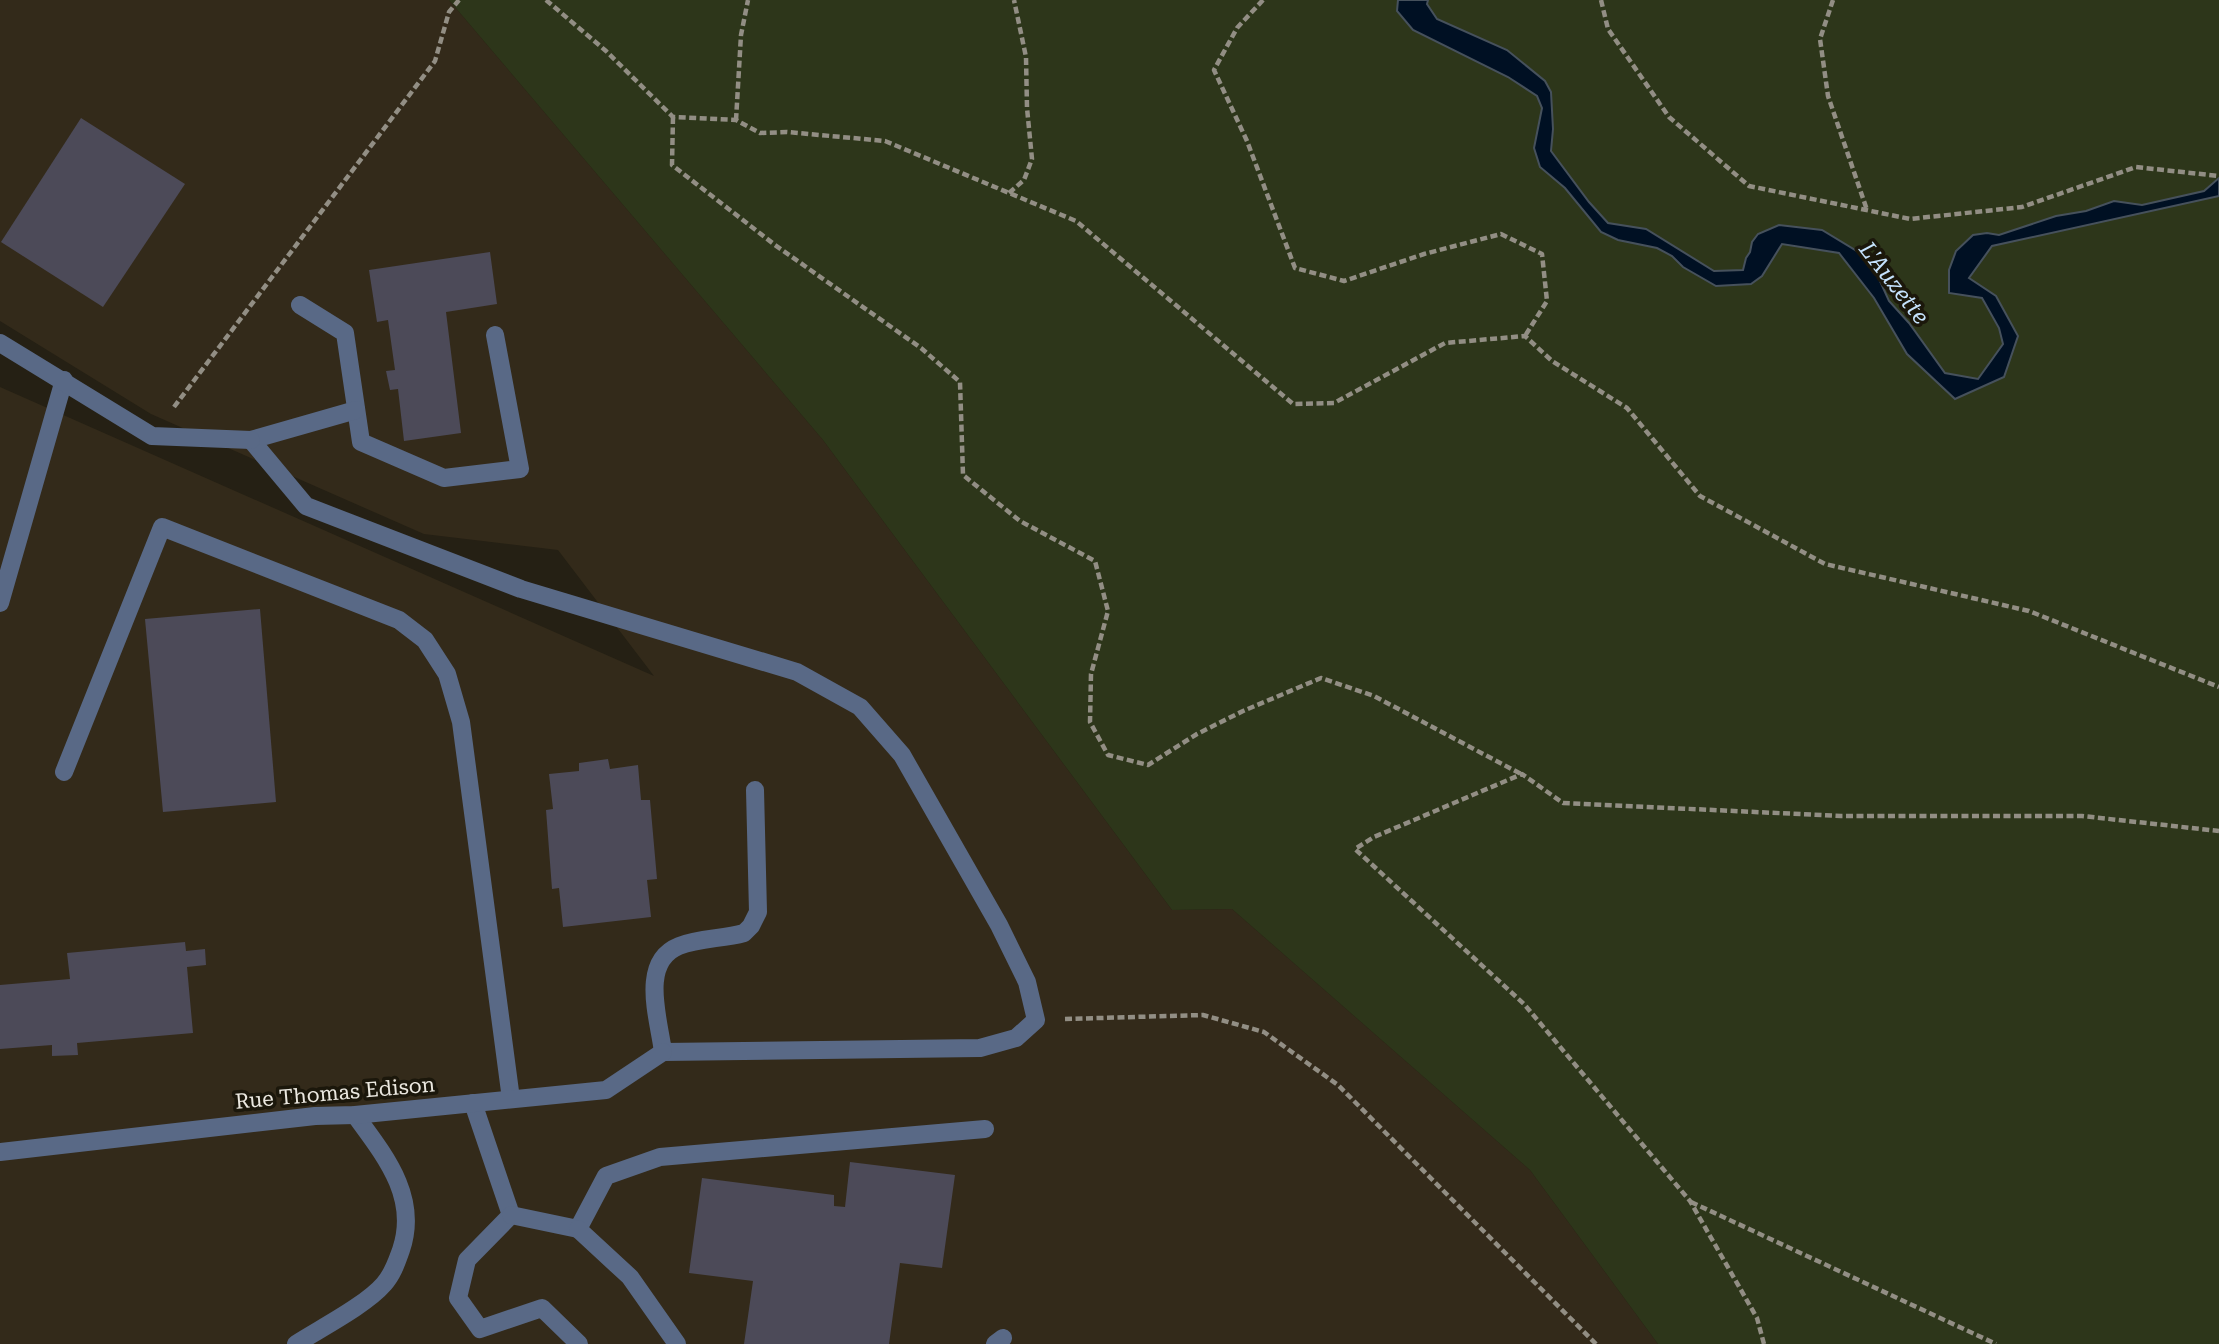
<svg xmlns="http://www.w3.org/2000/svg" width="2219" height="1344" font-family="'Roboto Serif',serif">
<style>
.industrial{fill:#332a1a}
.green{fill:#2d361a}
.water{fill:#001023;stroke:#46515c;stroke-width:2}
.building{fill:#4c4a58}
.lines{fill:none;stroke-linecap:round;stroke-linejoin:round}
.path{stroke:#928e84;stroke-width:4.5;stroke-dasharray:7 3.5;stroke-linecap:butt}
.lane{stroke:#596986;stroke-width:18}
.street{stroke:#596986;stroke-width:18}
.labels{text-anchor:middle;dominant-baseline:central;stroke-width:7;stroke-linejoin:round;paint-order:stroke}
.street-label{font-size:21px;fill:#ebe8e0;stroke:#1b170b}
.water-label{font-size:23px;font-style:italic;fill:#c6e3fe;stroke:#1b170b}
</style>
<rect width="100%" height="100%" fill="#252014"/>
<polygon class="industrial" points="0,0 449,0 823,440 1172,910 1232,909 1530,1170 1658,1344 0,1344 0,387 654,676 558,550 424,534 151,414 0,321"/>
<polygon class="green" points="449,0 2219,0 2219,1344 1658,1344 1530,1170 1232,909 1172,910 823,440"/>
<polygon class="water" points="1398,0 1428,0 1427,4 1437,19 1507,50 1545,81 1551,92 1553,129 1551,151 1589,202 1608,223 1646,229 1714,271 1743,270 1746,258 1750,252 1752,242 1758,234 1779,225 1822,230 1870,259 1889,301 1909,323 1945,373 1978,379 2003,344 1999,328 1982,298 1949,293 1949,270 1956,251 1973,235 1987,233 1999,235 2056,216 2086,211 2114,201 2142,205 2204,191 2219,178 2219,196 1992,246 1969,278 1996,296 2018,336 2004,377 1955,399 1907,354 1874,298 1839,253 1782,244 1762,276 1751,284 1716,286 1683,267 1672,256 1657,248 1618,240 1601,232 1565,188 1540,167 1534,148 1542,108 1537,96 1508,77 1413,30 1397,11"/>
<g class="building">
<polygon points="81,118 185,184 103,307 1,242"/>
<polygon points="490,252 497,304 446,312 461,433 404,441 398,389 390,390 386,371 395,370 388,320 377,322 369,270"/>
<polygon points="260,609 276,802 163,812 145,619"/>
<polygon points="608,759 610,769 638,765 641,800 650,800 657,879 647,880 651,917 563,927 559,888 552,889 546,810 553,809 549,774 579,771 579,763"/>
<polygon points="185,942 186,951 205,949 206,965 187,967 193,1033 77,1043 78,1055 52,1056 52,1045 0,1049 0,985 70,979 67,953"/>
<polygon points="850,1162 955,1175 942,1268 900,1263 889,1344 744,1344 753,1281 689,1273 702,1178 834,1195 834,1206 845,1207"/>
</g>
<g class="lines">
<g class="path">
<polyline points="546,0 606,51 673,117 736,120 760,133 787,132 885,141 1076,221 1293,404 1334,403 1445,343 1525,336 1552,361 1627,408 1700,496 1825,564 2029,611 2219,687"/>
<polyline points="1263,0 1237,28 1214,70 1247,141 1295,268 1344,281 1424,254 1501,234 1542,254 1547,301 1525,336"/>
<polyline points="1601,0 1608,29 1669,117 1749,186 1910,219 2022,207 2136,167 2219,176"/>
<polyline points="1833,0 1820,39 1828,96 1867,210"/>
<polyline points="673,117 672,165 775,245 921,348 960,382 963,475 1020,521 1095,561 1108,611 1091,674 1090,722 1108,755 1148,765 1197,734 1243,711 1321,678 1374,696 1521,774"/>
<polyline points="736,120 741,35 748,0"/>
<polyline points="1009,193 1024,180 1032,159 1027,108 1026,57 1014,0"/>
<polyline points="174,407 435,61 449,12 459,0"/>
<polyline points="1065,1019 1203,1015 1264,1032 1338,1085 1596,1344"/>
<polyline points="1691,1202 1996,1344"/>
<polyline points="1764,1344 1757,1318 1690,1201 1524,1004 1355,849 1374,837 1522,774 1563,803 1841,816 2082,816 2219,831"/>
</g>
<g class="lane">
<polyline points="300,305 345,333 361,442 444,478 520,469 495,335"/>
<path d="M356 410 251 440 306 506 521 589 797 672 860 707 902 755 999 925 1027 982 1036 1020 1016 1038 980 1048 663 1052C659 1019 639 962 679 946 699 938 723 939 744 933L751 926 758 912 755 790"/>
<polyline points="0,603 64,380"/>
<polyline points="64,772 162,527 399,620 425,640 447,674 461,722 511,1099"/>
<polyline points="473,1103 511,1215 467,1260 458,1298 480,1329 542,1308 579,1344"/>
<polyline points="511,1215 578,1229 606,1176 660,1157 985,1129"/>
<polyline points="578,1229 630,1277 677,1344"/>
<path d="M296 1344C321 1328 366 1305 384 1284 393 1274 397 1261 401 1250 419 1197 385 1156 355 1115"/>
<polyline points="995,1344 1003,1338"/>
</g>
<g class="street">
<polyline points="0,343 152,436 251,440"/>
<polyline points="0,1152 315,1116 355,1115 606,1090 663,1052"/>
</g>
</g>
<g class="labels">
<g class="street-label">
<text transform="translate(335 1093) rotate(-5)">Rue Thomas Edison</text>
</g>
<g class="water-label">
<text transform="translate(1894 283) rotate(52)">L'Auzette</text>
</g>
</g>
</svg>
